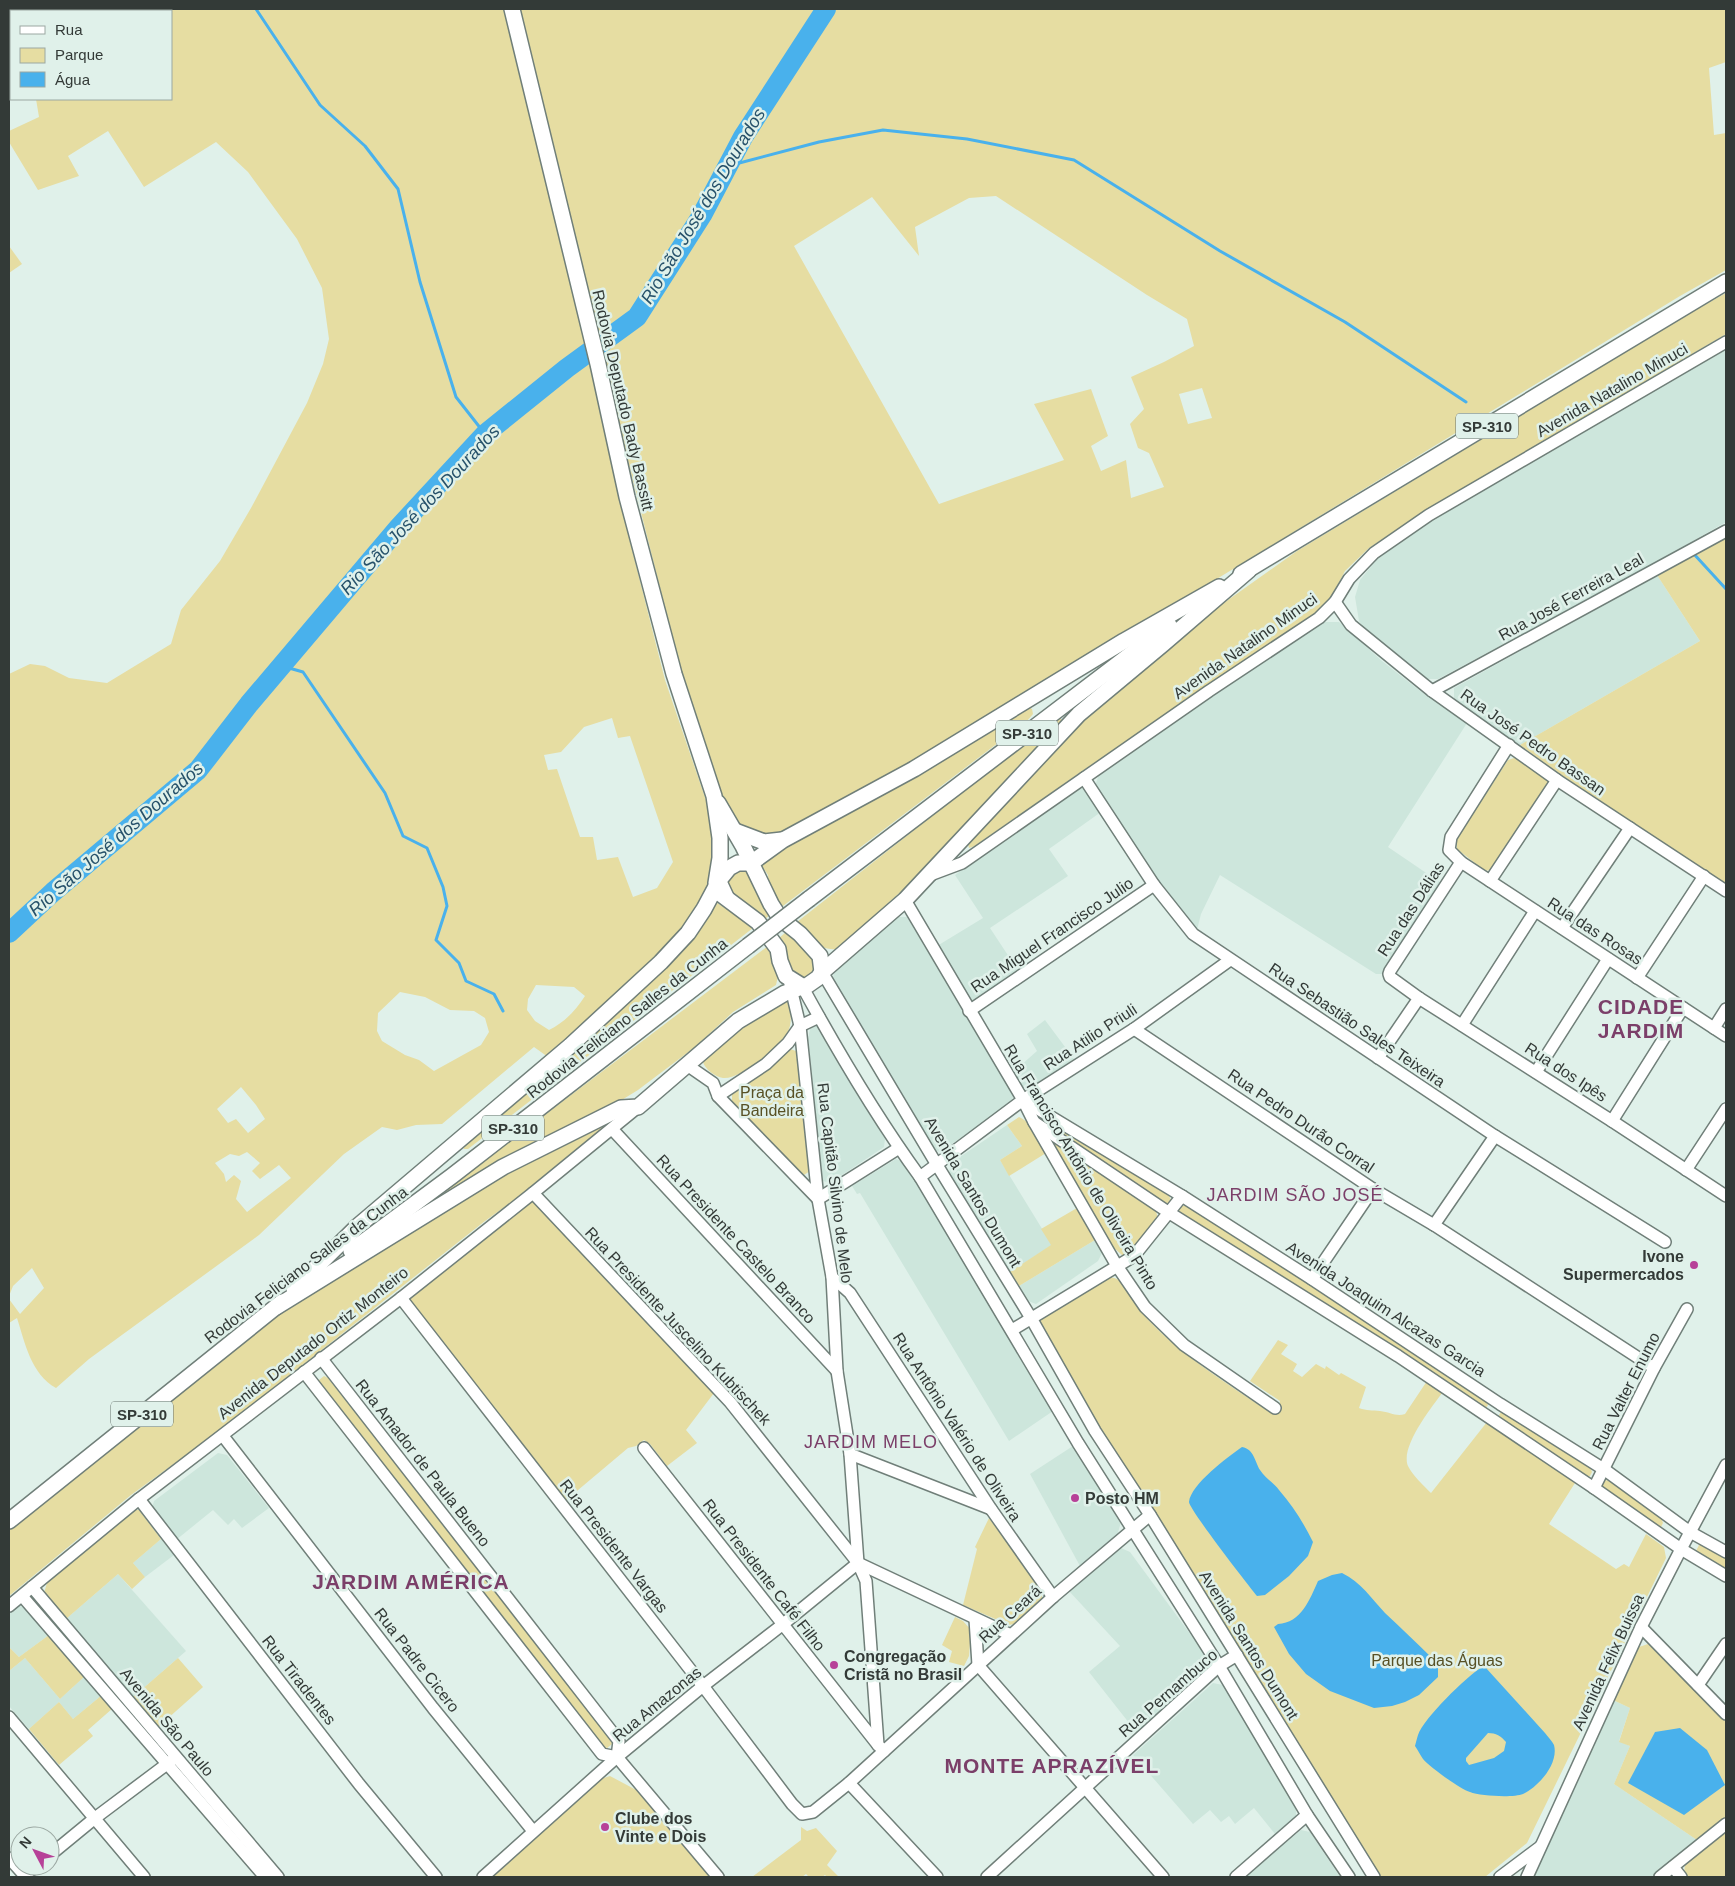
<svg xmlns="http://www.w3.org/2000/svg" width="1735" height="1886" font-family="Arial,sans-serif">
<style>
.built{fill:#cde6dc}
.green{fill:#e6dda2;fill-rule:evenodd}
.water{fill:#49b1ec;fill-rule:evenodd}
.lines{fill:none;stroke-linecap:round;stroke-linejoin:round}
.stream{stroke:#49b1ec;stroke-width:3}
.river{stroke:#49b1ec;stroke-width:20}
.minor-casing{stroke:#707f79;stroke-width:14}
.major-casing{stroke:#707f79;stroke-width:18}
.minor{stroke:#fff;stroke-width:11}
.major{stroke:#fff;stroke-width:15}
.major-bridge-casing{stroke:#707f79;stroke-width:18;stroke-linecap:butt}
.major-bridge{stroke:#fff;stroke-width:15}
.poi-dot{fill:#b74198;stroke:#e0f1ea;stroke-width:2}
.labels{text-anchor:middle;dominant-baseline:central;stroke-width:5;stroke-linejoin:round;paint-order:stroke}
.shield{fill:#e0f1ea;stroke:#67716d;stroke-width:1}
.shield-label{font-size:15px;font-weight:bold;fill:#333a37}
.street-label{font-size:16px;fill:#333a37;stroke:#e0f1ea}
.park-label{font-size:16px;fill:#585125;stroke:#e0f1ea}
.poi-label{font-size:16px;font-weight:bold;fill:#333a37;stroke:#e0f1ea;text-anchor:start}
.water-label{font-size:18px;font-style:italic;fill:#26516a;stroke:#e0f1ea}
.neighbourhood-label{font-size:18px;letter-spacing:1px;fill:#7b3f69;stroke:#e0f1ea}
.district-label{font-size:21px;font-weight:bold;letter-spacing:1px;fill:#7b3f69;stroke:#e0f1ea}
</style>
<rect width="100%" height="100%" fill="#e0f1ea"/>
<g class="built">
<polygon points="1726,348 1726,522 1651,565 1438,679 1427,679 1368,633 1359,621 1355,597 1360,580 1378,558 1430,519"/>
<polygon points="1657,575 1700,641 1520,745 1454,699 1454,688"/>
<polygon points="1320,622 1339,622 1382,661 1419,690 1467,723 1388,847 1441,883 1383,974 1376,974 1220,875 1201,914 1197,930 1158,883 1095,786 1099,774"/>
<polygon points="1078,787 1086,790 1101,812 1049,849 1068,876 990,928 1019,972 976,1002 967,999 937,946 983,918 955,875"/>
<polygon points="895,917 907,917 1014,1094 1011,1103 940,1152 935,1150 833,979 834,969"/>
<polygon points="1045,1020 1074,1059 1028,1089 1022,1086 1013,1072 1037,1051 1027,1034"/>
<polygon points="814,1024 818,1027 885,1139 884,1147 830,1183 823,1181 808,1038 810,1029"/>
<polygon points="1007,1125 1022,1146 1000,1160 1052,1245 1010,1272 949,1173 951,1163"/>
<polygon points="896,1159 901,1161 916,1180 1053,1411 1009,1441 860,1193 857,1194 852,1186"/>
<polygon points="1095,1240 1102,1253 1098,1261 1036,1304 1028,1301 1019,1286"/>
<polygon points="1073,1446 1121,1522 1117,1536 1080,1566 1030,1474"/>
<polygon points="218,1453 227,1455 269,1508 242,1528 234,1519 228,1525 213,1510 176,1540 152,1508 154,1501"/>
<polygon points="161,1539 174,1555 145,1577 133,1563"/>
<polygon points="1121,1548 1130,1552 1210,1661 1203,1674 1137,1733 1089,1672 1120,1646 1069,1591"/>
<polygon points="118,1574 186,1651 132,1698 66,1619"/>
<polygon points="17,1605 26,1608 49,1635 19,1657 9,1647 9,1612"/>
<polygon points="25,1658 60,1699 85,1676 102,1695 73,1719 59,1702 29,1729 9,1706 9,1671"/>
<polygon points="1213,1683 1223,1685 1296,1809 1296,1816 1275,1834 1254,1808 1235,1824 1229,1816 1221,1822 1210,1810 1193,1824 1133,1755"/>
<polygon points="1613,1700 1630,1708 1619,1741 1630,1746 1614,1784 1697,1840 1651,1877 1528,1877"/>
<polygon points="1301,1830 1310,1832 1340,1877 1245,1877"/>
</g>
<g class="green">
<path d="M9 9H505L605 424 619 498 665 680 712 818 716 839 713 871 705 897 684 933 548 1057 534 1047 442 1124 416 1125 397 1130 382 1127 344 1154 259 1235 89 1359 56 1388C31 1374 25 1343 17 1318L9 1323V1299L20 1314 44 1288 32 1268 13 1286 9 1296V674L30 664 45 666 69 678 107 683 171 644 181 610 220 561 251 508 307 403 323 364 329 339 322 288 297 239 248 172 216 142 144 187 108 131 68 156 79 176 38 190 9 142V131L39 117 36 99H171V11H11V31L9 32ZM612 718 618 738 630 736 673 862 657 888 633 897 618 857 597 860 593 837H580L557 769 548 770 544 755 561 752 584 727ZM536 985 574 987 585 996C575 1011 565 1022 549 1030L535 1021 527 1010 528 999ZM400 992 425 997 450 1010 474 1011 485 1018 489 1032 481 1045 434 1071 419 1060 405 1055 382 1041 377 1031 378 1013ZM241 1087 256 1105 265 1119 248 1133 236 1119 228 1123 217 1109ZM247 1152 260 1163 252 1171 260 1179 279 1165 291 1178 247 1212 236 1199 241 1181 234 1175 226 1182 224 1174 215 1163 230 1154 239 1156Z"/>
<path d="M518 9H1726V62L1709 68 1714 135 1726 133V270L1680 296 912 765 783 834 773 836 755 834 738 825 723 798 682 675 619 425ZM996 196 1147 295 1187 319 1194 346 1164 362 1131 377 1144 409 1130 424 1138 448 1149 453 1164 487 1131 498 1126 460 1101 471 1091 446 1108 436 1091 389 1034 404 1064 460 939 504 794 246 872 197 919 256 915 227 969 198ZM1202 388 1212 418 1188 424 1179 394Z"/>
<polygon points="9,246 22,264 9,273"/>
<polygon points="1726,293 1726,334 1427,510 1369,548 1345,571 1329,601 1315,615 1081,772 975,846 969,848 968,844 971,838 1082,717 1214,610 1297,551 1690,313"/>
<polygon points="1726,536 1726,884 1560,774 1520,745 1700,641 1657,575 1703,551"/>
<polygon points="1029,707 1032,709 1033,714 1027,721 779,909 769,890 768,875 760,863 763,858"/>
<path d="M1057 718 1061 719V723L924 871 837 949C817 951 809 936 797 922Z"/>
<polygon points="1517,757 1548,778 1550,784 1494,869 1485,871 1457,849 1456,840 1508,760"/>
<polygon points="745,868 772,913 763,921 728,894 724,880 727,874"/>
<polygon points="714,901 746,921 753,928 468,1149 464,1149 463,1147 466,1142"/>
<path d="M786 932C794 943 819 953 813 970 811 975 806 978 800 979 787 970 783 953 778 939Z"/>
<polygon points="768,946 778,976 776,985 733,1012 695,1047 638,1090 594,1117 446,1194 415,1213"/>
<path d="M789 998 791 1002C790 1010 792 1022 789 1029 784 1045 740 1080 723 1078 715 1077 705 1069 703 1062 723 1033 759 1016 789 998Z"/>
<polygon points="790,1049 796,1051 810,1171 804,1175 732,1102 732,1094"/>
<polygon points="1038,1114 1168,1194 1171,1200 1167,1204 1161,1201 1035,1117"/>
<path d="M1019 1117C1033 1123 1039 1140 1046 1153L1009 1176 1000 1160 1022 1146 1007 1125Z"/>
<polygon points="604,1123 607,1125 528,1190 485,1221 219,1431 131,1495 9,1596 9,1529 282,1310 469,1192"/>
<polygon points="1056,1143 1156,1211 1158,1219 1130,1255 1122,1255 1106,1241 1053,1147 1053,1144"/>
<polygon points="528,1202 535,1202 714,1393 686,1430 697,1443 667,1466 650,1444 644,1440 636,1446 628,1448 565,1501 409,1302 412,1293"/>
<polygon points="1182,1206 1187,1206 1308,1282 1486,1400 1488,1405 1485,1409 1181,1215 1179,1210"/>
<polygon points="1077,1208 1095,1240 1019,1286 1010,1272 1051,1245 1041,1229"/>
<path d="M1109 1277C1127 1278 1130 1299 1141 1312 1177 1353 1225 1382 1271 1413H1274L1279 1410 1280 1401 1250 1381 1278 1340 1288 1345 1281 1354 1297 1364 1293 1371 1302 1377 1316 1364 1325 1369 1326 1366 1339 1375 1341 1373 1366 1387 1359 1408C1367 1411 1372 1410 1380 1411 1390 1412 1396 1417 1405 1414L1427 1381 1443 1392C1431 1408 1400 1447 1408 1466 1413 1476 1423 1485 1431 1493L1487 1422 1575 1483 1549 1524 1616 1569 1624 1564 1629 1567 1646 1534 1664 1547 1666 1558 1527 1843 1485 1877H1379L1155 1512 1099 1429 1038 1321Z"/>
<polygon points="324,1376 328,1378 611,1738 612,1744 606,1749 600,1746 319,1386 319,1380"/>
<polygon points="1502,1411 1506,1411 1590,1467 1592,1472 1590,1476 1586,1476 1500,1418 1499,1415"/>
<polygon points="1605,1480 1609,1481 1661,1518 1663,1523 1661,1527 1655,1526 1603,1489 1602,1484"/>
<polygon points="131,1510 139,1510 161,1539 133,1563 145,1577 132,1589 118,1574 66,1619 44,1593 47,1583"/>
<polygon points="989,1518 1042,1590 1042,1598 1018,1623 1009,1625 963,1605 977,1549 975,1547"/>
<polygon points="1702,1544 1726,1557 1726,1572 1697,1554 1696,1551 1699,1545"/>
<polygon points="40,1604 164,1750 160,1752 37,1606"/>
<polygon points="955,1617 963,1621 971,1630 969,1656 964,1666 949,1662 952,1651 942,1645"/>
<polygon points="49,1635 85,1676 60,1699 25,1658 9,1671 9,1647 19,1657"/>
<polygon points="1648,1644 1726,1722 1726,1818 1697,1840 1614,1784 1630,1746 1619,1742 1630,1708 1613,1700 1639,1647"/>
<polygon points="178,1658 203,1687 157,1728 132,1698"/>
<polygon points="102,1695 113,1708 88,1730 93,1736 59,1765 29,1729 59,1702 73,1719"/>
<polygon points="610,1776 640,1792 710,1877 492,1877 601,1779"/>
<polygon points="801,1827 807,1831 816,1828 837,1851 827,1865 838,1876 827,1877 825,1875 822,1877 809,1877 806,1874 802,1877 752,1877 801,1840"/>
<polygon points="1726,1831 1726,1877 1687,1877 1684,1873 1685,1864"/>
</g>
<g class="water">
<path d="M1242 1447C1254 1449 1255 1462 1260 1470 1265 1478 1274 1483 1279 1490 1293 1506 1303 1522 1313 1542L1308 1556 1289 1576 1265 1595 1257 1596C1248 1585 1189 1509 1189 1502 1191 1484 1228 1457 1242 1447Z"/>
<path d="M1342 1573C1361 1582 1371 1598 1385 1613 1401 1628 1417 1643 1433 1659L1438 1667V1677L1419 1695 1405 1702 1392 1706 1374 1708 1330 1691 1306 1674 1289 1654 1274 1627 1278 1624C1301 1623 1310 1599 1318 1581L1332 1575Z"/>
<path d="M1482 1667 1486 1668 1545 1733C1548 1737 1552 1741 1554 1745 1559 1764 1538 1787 1523 1794 1513 1798 1480 1796 1470 1792 1460 1789 1430 1767 1423 1759 1420 1755 1418 1750 1415 1746 1416 1742 1417 1738 1418 1735 1424 1718 1466 1677 1482 1667ZM1488 1733C1496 1733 1501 1736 1506 1742L1504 1751 1494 1758 1469 1765 1466 1761V1758Z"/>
<polygon points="1680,1728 1707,1750 1725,1785 1684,1815 1628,1783 1655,1732"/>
</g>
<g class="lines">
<g class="stream">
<polyline points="256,9 320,105 365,146 398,189 420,282 456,397 485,434"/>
<polyline points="728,166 819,142 883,130 967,139 1074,160 1220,251 1345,322 1466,402"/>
<polyline points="1693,553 1726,589"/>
<polyline points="282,666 303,672 385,793 403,836 427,848 443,887 447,906 436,940 459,963 466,981 494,994 503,1011"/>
</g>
<polyline class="river" points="9,933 53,892 198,770 249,704 399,527 485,434 567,368 637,317 702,215 743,137 826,9"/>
<defs>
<g id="minor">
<polyline points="1335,602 1351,625 1432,691 1557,780 1726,891"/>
<polyline points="1432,691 1726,531"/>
<polyline points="1509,745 1451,837 1449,850 1461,862 1726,1036"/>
<polyline points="1084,778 1154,885 1193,934 1495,1136 1665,1242"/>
<polyline points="1461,862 1390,971 1389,974 1390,977 1419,998 1612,1121 1726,1196"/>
<polyline points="930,875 962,863 1209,691 1319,618 1335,602 1349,579 1374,553 1429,515 1726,342"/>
<polyline points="1490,881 1557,780"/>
<polyline points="905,900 1023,1100 1034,1122 1117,1266 1145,1307 1184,1345 1275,1408"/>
<polyline points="1562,928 1630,828"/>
<polyline points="822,972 937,1165 1031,1318 1095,1431 1150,1515 1374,1877"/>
<polyline points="1637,978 1704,876"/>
<polyline points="790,984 800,1026 818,1199 832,1277 837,1371 850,1454 858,1563 866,1581 878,1745 884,1751"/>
<path d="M802 986C837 1050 877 1118 920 1177L1078 1443 1219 1666 1307 1815 1349 1877"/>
<polyline points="969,1011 1154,885"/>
<polyline points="1462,1025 1535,911"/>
<polyline points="1714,1028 1726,1009"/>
<polyline points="1134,1029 1373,1189 1434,1225 1654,1368"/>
<polyline points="1378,1058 1419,998"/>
<polyline points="687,1065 713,1083 718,1096 818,1199 899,1148"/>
<polyline points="1536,1072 1608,959"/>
<polyline points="718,1096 766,1064 788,1043 800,1026 819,1017"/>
<polyline points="1023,1100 1182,1196 1312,1279 1500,1404 1605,1470 1690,1532 1726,1552"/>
<polyline points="1612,1121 1683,1008"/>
<polyline points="1034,1122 1168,1212 1398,1356 1594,1488 1681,1549 1726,1576"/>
<polyline points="612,1129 837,1371"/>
<polyline points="1686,1170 1726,1109"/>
<polyline points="920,1177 1023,1100 1134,1029 1230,960"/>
<polyline points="533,1193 730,1402 858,1563 1011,1635"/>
<polyline points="1434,1225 1495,1136"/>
<polyline points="832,1277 850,1293 991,1509 1053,1597"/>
<polyline points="1312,1279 1373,1189"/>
<polyline points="401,1298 703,1686 792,1804 802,1814 813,1812 849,1783 1053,1597 1150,1515"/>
<polyline points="1012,1330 1134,1256 1182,1196"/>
<polyline points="321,1358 619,1741 617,1757"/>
<polyline points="304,1372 602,1754 617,1757 718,1877"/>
<polyline points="223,1436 433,1708 533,1831"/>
<polyline points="644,1448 878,1745"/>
<polyline points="850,1454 991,1509"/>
<polyline points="1594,1488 1654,1368 1687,1309"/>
<polyline points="139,1499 359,1784 436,1877"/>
<polyline points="32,1587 278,1877"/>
<polyline points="22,1596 265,1877"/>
<polyline points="9,1606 139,1499 401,1298 533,1193 638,1107"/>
<polyline points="975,1619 978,1665 1163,1877"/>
<polyline points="1641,1627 1726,1714"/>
<polyline points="1698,1685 1726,1644"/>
<polyline points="9,1717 144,1877"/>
<polyline points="849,1783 937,1877"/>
<polyline points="50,1855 95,1818 171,1761"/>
<polyline points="9,1858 26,1877"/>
<polyline points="1673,1867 1681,1877"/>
<polyline points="25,1875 36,1866"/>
<polyline points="483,1877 617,1757 703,1686 782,1625 858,1563"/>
<polyline points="987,1877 1219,1666 1237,1655"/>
<polyline points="1236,1877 1307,1815"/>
<polyline points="1500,1877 1540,1847"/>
<polyline points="1527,1877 1641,1627 1681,1549 1726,1465"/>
<polyline points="1660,1877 1726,1824"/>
</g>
<g id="major">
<polyline points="512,9 598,364 627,497 674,674 714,796 720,838 720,858 716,883"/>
<polyline points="1241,574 1726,282"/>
<polyline points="718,803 743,846 771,904 780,918 800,934 820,956 822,972"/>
<polyline points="735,831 764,842 782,840"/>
<polyline points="718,892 758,922 778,949 780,961 786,976 802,986"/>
<polyline points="726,897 720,884 720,879 729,868 738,863 751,863 783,840 914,769 1124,641 1219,587"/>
<polyline points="809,899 1169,625"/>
<polyline points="351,1251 452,1176 748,946"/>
<polyline points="294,1289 358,1226 570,1046 661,962 688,933 704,909 720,879"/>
<polyline points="276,1307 503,1167 621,1108 638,1107 738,1021 785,993 808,985 818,978 822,972 905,900 1079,714 1163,644 1249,570"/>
<polyline points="9,1521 282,1302"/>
</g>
</defs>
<use href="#minor" class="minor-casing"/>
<use href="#major" class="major-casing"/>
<use href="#minor" class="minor"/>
<use href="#major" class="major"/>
<defs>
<polyline id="major-bridge" points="748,946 809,899"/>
</defs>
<use href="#major-bridge" class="major-bridge-casing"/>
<use href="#major-bridge" class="major-bridge"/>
</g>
<g class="poi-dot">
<circle cx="1694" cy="1265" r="5"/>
<circle cx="1075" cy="1498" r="5"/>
<circle cx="834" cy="1665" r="5"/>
<circle cx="605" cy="1827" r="5"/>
</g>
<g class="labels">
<g class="shield">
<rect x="1456" y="413.5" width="62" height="25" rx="4"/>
<rect x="996" y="720.5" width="62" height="25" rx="4"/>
<rect x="482" y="1115.5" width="62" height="25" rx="4"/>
<rect x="111" y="1401.5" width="62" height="25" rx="4"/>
</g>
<g class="shield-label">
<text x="1487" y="426">SP-310</text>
<text x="1027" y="733">SP-310</text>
<text x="513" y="1128">SP-310</text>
<text x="142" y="1414">SP-310</text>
</g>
<g class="street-label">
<text transform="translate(1612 390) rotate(-30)">Avenida Natalino Minuci</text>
<text transform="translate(623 400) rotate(77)">Rodovia Deputado Bady Bassitt</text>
<text transform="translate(1571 597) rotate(-29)">Rua José Ferreira Leal</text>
<text transform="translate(1245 646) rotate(-35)">Avenida Natalino Minuci</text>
<text transform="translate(1533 742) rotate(35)">Rua José Pedro Bassan</text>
<text transform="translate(1411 909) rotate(-57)">Rua das Dálias</text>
<text transform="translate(1595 931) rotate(33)">Rua das Rosas</text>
<text transform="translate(1052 935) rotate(-34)">Rua Miguel Francisco Julio</text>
<text transform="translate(627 1018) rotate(-38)">Rodovia Feliciano Salles da Cunha</text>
<text transform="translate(1357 1025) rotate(34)">Rua Sebastião Sales Teixeira</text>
<text transform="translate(1090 1037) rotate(-33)">Rua Atilio Priuli</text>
<text transform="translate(1566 1072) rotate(33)">Rua dos Ipês</text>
<text transform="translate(1301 1121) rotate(34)">Rua Pedro Durão Corral</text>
<text transform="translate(1081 1167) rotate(59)">Rua Francisco Antônio de Oliveira Pinto</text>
<text transform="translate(835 1183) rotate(83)">Rua Capitão Silvino de Melo</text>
<text transform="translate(973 1192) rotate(59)">Avenida Santos Dumont</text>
<text transform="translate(736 1239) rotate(47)">Rua Presidente Castelo Branco</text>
<text transform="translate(306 1265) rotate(-37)">Rodovia Feliciano Salles da Cunha</text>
<text transform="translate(1386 1309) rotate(33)">Avenida Joaquim Alcazas Garcia</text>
<text transform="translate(678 1326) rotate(47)">Rua Presidente Juscelino Kubtischek</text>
<text transform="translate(313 1343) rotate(-38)">Avenida Deputado Ortiz Monteiro</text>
<text transform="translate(1626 1391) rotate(-63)">Rua Valter Enumo</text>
<text transform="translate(957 1427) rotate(57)">Rua Antônio Valério de Oliveira</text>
<text transform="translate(423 1463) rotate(52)">Rua Amador de Paula Bueno</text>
<text transform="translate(614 1546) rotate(52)">Rua Presidente Vargas</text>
<text transform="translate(764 1575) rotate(52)">Rua Presidente Café Filho</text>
<text transform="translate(1010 1614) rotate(-42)">Rua Ceará</text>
<text transform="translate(1249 1645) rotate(58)">Avenida Santos Dumont</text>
<text transform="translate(417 1660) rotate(52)">Rua Padre Cicero</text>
<text transform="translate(1608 1662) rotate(-65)">Avenida Félix Buissa</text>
<text transform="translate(299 1680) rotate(52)">Rua Tiradentes</text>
<text transform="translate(1168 1693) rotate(-41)">Rua Pernambuco</text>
<text transform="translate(657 1704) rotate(-39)">Rua Amazonas</text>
<text transform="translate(167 1722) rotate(50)">Avenida São Paulo</text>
</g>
<g class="park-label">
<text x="772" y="1092">Praça da<tspan x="772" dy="18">Bandeira</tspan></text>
<text x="1437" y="1660">Parque das Águas</text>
</g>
<g class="poi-label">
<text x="1684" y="1256" text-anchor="end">Ivone<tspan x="1684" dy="18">Supermercados</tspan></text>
<text x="1085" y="1498">Posto HM</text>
<text x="844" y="1656">Congregação<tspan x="844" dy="18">Cristã no Brasil</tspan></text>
<text x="615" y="1818">Clube dos<tspan x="615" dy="18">Vinte e Dois</tspan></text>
</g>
<g class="water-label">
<text transform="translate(703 206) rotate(-59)">Rio São José dos Dourados</text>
<text transform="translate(420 510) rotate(-47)">Rio São José dos Dourados</text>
<text transform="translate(116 839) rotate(-41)">Rio São José dos Dourados</text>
</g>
<g class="neighbourhood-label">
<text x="1295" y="1195">JARDIM SÃO JOSÉ</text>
<text x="871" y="1442">JARDIM MELO</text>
</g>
<g class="district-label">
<text x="1641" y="1006">CIDADE<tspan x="1641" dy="24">JARDIM</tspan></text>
<text x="411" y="1581">JARDIM AMÉRICA</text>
<text x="1052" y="1765">MONTE APRAZÍVEL</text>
</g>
</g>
<rect width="1735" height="1886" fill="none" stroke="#333a37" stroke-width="20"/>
<rect x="10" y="10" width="162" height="90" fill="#e0f1ea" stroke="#9ba8a2"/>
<rect x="20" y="26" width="25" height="8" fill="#ffffff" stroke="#9ba8a2"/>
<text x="55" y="35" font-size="15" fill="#333a37">Rua</text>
<rect x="20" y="48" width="25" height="15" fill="#e6dda2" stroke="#9ba8a2"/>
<text x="55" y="60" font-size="15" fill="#333a37">Parque</text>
<rect x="20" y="72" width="25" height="15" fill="#49b1ec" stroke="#9ba8a2"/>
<text x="55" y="85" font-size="15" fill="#333a37">Água</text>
<g transform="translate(35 1851) rotate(311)"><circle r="24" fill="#e0f1ea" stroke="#9ba8a2"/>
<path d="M0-4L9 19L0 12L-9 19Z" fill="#b74198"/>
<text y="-8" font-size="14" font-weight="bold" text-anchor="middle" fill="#333a37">N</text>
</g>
</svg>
